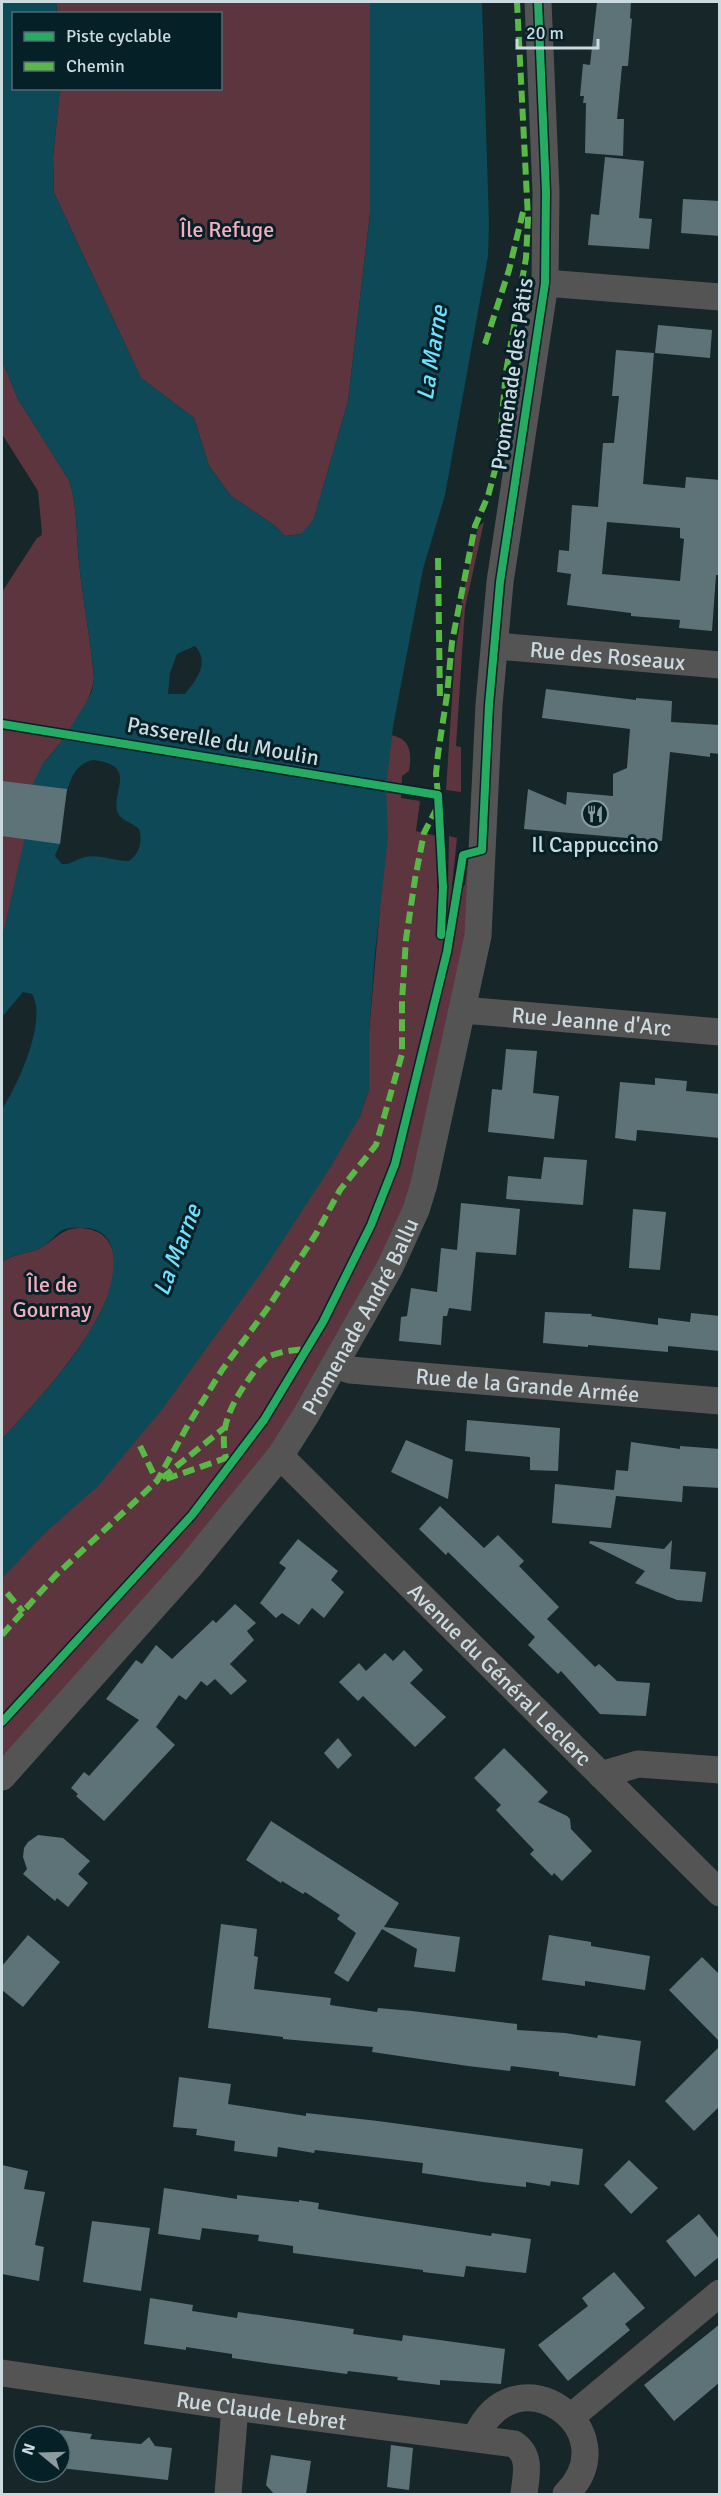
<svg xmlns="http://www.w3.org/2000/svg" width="721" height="2496" font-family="Signika,sans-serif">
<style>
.green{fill:#5c353f}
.water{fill:#0d4956;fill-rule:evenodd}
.building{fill:#5e7378;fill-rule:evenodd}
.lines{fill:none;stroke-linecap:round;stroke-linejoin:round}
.minor{stroke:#555455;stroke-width:27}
.quiet{stroke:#58b947;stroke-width:6;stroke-dasharray:12 6;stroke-linecap:butt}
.cycleway-casing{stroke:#052027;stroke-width:11}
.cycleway{stroke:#26ab63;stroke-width:8}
.labels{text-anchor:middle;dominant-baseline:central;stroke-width:6;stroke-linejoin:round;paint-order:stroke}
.park-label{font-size:22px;fill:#f7adbc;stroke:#052027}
.street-label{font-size:22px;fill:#cbdadf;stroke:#052027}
.poi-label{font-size:22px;fill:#cbdadf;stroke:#052027}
.water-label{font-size:24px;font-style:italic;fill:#6fe0fd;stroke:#052027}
</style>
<rect width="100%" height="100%" fill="#172629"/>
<g class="green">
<polygon points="56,2 370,2 370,213 348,401 314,519 302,534 285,536 274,525 231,496 209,466 194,418 141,378 54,193 53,157 60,89 220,88 220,14 57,13"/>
<path d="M2 360 18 399 69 480C78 508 76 534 79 563 83 602 91 640 94 679 89 710 62 742 42 765L2 940V592L37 538 41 536 42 533 38 491 2 434Z"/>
<polygon points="484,522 465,608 456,746 461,747 461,792 446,790 455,653 463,604 461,603 478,527"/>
<path d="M383 734C408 736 413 747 409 771L402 776 401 798 420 801 416 831 437 836V888L448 886 449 836 457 838 452 886 465 885 467 867 470 863 474 902 430 1129 388 1253 270 1454 2 1764V1539L302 1206 360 1116 369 1089V1032L380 908Z"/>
<path d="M80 1228C95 1229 107 1234 112 1249 130 1305 37 1401 2 1439V1262C13 1254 25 1254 38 1249 56 1241 58 1229 80 1228Z"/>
</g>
<path class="water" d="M2 2H56L57 13 14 14V88L60 89 53 157 54 193 141 378 194 418 209 466 231 496 274 525 285 536 301 534 314 519 348 401 370 213V2H482L489 224 488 256 445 495 423 569 393 727 386 787 388 838 375 953 369 1032V1089L360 1116 330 1168 266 1266 161 1411 98 1486 45 1533 2 1578V1439C39 1398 80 1356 104 1305 114 1282 125 1233 88 1228 81 1228 72 1227 65 1229 55 1233 50 1244 40 1248 27 1254 14 1253 2 1262V1109C17 1087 48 1020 32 994L23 992 2 1017V940L24 841 33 784 42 765 59 745 86 703 92 691 94 679C91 640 83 602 79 563 76 534 78 508 69 480L18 399 2 360ZM195 646C210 663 197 679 185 694H168L170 673 177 654ZM93 760C138 765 112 790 117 811 120 821 132 822 139 829 143 841 139 854 129 861 114 861 100 854 85 857 76 859 71 865 62 864L55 856C56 851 59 848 60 843 65 818 61 766 93 760Z"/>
<g class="building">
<polygon points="597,2 631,2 630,18 632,19 628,66 622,66 617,119 624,119 623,156 585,153 586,103 583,103 584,96 580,96 583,64 590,65"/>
<polygon points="605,157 644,161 639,218 652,219 649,249 588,245 591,214 599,215"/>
<polygon points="683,199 720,201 720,236 681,233"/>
<polygon points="658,325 712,330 710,358 655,353"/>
<path d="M616 350 654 353 643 484 685 488 686 477 720 480V575H716L712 631 679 628 680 620 631 616V613L567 605 571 574 557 572 559 550 569 551 572 505 598 507 603 443H614L619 396H612ZM607 522 680 528V538L684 539 680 581 602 574Z"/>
<polygon points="546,689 636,700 636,698 672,701 671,722 720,725 720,754 710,753 710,757 670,752 662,841 524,829 528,789 566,805 567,792 613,796 613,774 627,768 630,729 542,718"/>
<polygon points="2,781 67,789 60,844 2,836"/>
<polygon points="506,1049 537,1051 533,1093 559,1096 554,1139 488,1132 492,1089 502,1090"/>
<polygon points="655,1078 687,1081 686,1091 720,1094 720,1138 637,1130 636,1141 615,1138 620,1082 655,1085"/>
<polygon points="544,1157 587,1160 583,1205 506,1199 508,1176 541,1179"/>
<polygon points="461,1203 520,1209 516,1255 476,1252 471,1311 449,1308 447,1316 443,1316 441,1345 399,1341 401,1317 407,1316 411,1288 437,1292 441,1248 457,1250"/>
<polygon points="633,1209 666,1212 660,1270 629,1268"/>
<polygon points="545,1312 592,1314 591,1316 658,1325 658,1318 690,1322 691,1313 720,1316 720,1351 668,1346 668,1352 588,1345 588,1347 543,1343"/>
<polygon points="467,1420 560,1428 558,1471 530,1470 530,1457 465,1451"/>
<polygon points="406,1440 453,1460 448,1499 391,1472"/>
<polygon points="631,1442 680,1449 680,1446 720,1449 720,1488 683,1486 682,1502 616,1496 611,1528 552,1523 555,1484 614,1490 616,1470 628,1471"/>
<polygon points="440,1506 484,1548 498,1535 524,1561 519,1566 559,1607 547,1619 595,1667 599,1664 617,1681 650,1683 646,1716 600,1714 561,1671 558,1674 528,1645 535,1637 448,1552 446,1555 419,1529"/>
<polygon points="298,1539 338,1571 331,1580 344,1592 324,1618 312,1608 299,1625 282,1613 276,1618 260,1603 286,1568 279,1563"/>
<polygon points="672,1540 670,1569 706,1572 702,1602 677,1600 635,1583 645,1571 589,1543 590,1541 664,1549"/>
<polygon points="235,1604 256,1623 247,1631 254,1640 230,1664 247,1681 231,1695 215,1679 207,1686 201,1681 186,1700 179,1695 156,1727 175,1745 104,1821 76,1796 78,1794 71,1788 84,1772 89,1776 139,1720 106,1699 136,1660 142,1664 156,1645 172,1659 213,1620 216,1623"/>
<polygon points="404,1650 423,1670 410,1683 446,1717 415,1747 363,1696 358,1701 339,1682 359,1663 366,1671 385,1653 393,1661"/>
<polygon points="338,1738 352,1755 338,1769 324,1753"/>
<polygon points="504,1748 548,1792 538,1802 567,1816 570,1819 571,1829 592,1851 562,1881 554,1873 552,1876 530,1854 534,1850 496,1810 501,1805 474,1778"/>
<polygon points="271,1821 399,1903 384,1927 460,1937 455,1972 414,1967 417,1949 382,1929 348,1982 334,1973 356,1933 337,1919 340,1915 305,1892 303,1894 282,1881 281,1883 246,1860"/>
<polygon points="38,1835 63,1838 90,1861 78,1874 88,1883 68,1907 57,1898 55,1901 23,1874 27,1869 23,1857 24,1848 28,1842"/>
<polygon points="221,1924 257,1929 254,1956 258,1957 254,1989 331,1998 330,2005 377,2012 378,2008 412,2011 517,2024 517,2030 565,2033 597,2038 598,2035 641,2041 635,2086 559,2076 559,2072 511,2066 510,2071 468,2066 372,2052 373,2047 283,2039 283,2037 208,2028"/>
<polygon points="28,1935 60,1962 23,2007 2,1990 2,1966"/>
<polygon points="549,1935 591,1942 591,1946 650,1956 645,1990 585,1981 585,1986 542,1980"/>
<polygon points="702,1957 720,1975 720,2042 669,1990"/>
<polygon points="720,2046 720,2106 694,2131 665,2101"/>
<polygon points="179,2077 231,2084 228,2104 306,2116 306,2113 378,2121 583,2149 579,2185 551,2181 550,2186 526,2182 526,2187 483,2182 422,2173 423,2163 315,2150 314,2153 278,2147 277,2157 234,2151 235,2141 196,2135 197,2129 173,2127"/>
<polygon points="629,2160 658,2188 631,2214 604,2185"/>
<polygon points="2,2165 28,2171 24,2189 45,2192 35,2245 44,2247 39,2281 2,2274"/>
<polygon points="164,2188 237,2199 237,2195 299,2202 299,2200 319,2203 318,2209 361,2216 491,2236 492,2233 531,2239 526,2273 466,2266 464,2277 423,2272 423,2270 293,2253 293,2246 258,2241 259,2235 202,2228 200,2240 158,2234"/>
<polygon points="699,2214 720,2240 720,2256 695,2277 666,2241"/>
<polygon points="92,2221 150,2228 141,2291 83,2282"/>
<polygon points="614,2272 645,2308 625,2324 630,2330 568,2381 538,2345 588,2306 582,2298"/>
<polygon points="150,2298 193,2305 192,2311 237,2318 238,2312 354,2329 353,2334 402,2341 403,2335 505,2349 501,2384 440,2380 440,2385 397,2380 398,2377 348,2371 347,2374 273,2364 232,2358 232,2354 186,2347 186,2350 144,2344"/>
<polygon points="720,2324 720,2382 674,2421 644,2385"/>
<polygon points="60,2430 92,2434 90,2439 141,2444 149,2437 155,2446 172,2448 168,2480 60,2468"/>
<polygon points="391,2445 413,2448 409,2490 387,2487"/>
<polygon points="271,2455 311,2461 306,2494 274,2494 266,2485"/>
</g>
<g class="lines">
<g class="minor">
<polyline points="545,283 720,297"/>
<path id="s1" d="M496 646 720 665"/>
<path id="s2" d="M463 1010 720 1032"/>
<path id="s3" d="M335 1365 350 1370 720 1401"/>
<path id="s4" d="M280 1456 720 1893"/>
<polyline points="601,1775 638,1764 720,1770"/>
<path id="s5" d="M2 1777 191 1565 280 1456 306 1415 390 1267 416 1210 424 1184 478 936 489 705 500 582 545 283 546 192 538 2"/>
<path id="s6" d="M2 2373 235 2407 514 2444C532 2456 526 2475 524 2494"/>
<polyline points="571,2417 720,2293"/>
<path d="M476 2437C515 2348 630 2430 566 2494"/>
<polyline points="228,2494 235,2407"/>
</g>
<g class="quiet">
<polyline points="485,344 509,270 523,212"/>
<polyline points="438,558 440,702"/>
<polyline points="438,795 436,774 438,754 447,695 452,642 475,526 488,496 498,459 506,372 526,258 528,218 517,2"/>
<polyline points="140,1446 157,1481"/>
<path d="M233 1462 226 1458C218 1427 233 1401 251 1376 256 1369 262 1359 270 1356 282 1351 295 1350 307 1349"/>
<polyline points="162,1478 224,1428"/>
<polyline points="166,1479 226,1458"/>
<polyline points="7,1593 23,1612"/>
<polyline points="2,1635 55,1576 157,1481 188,1425 222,1370 267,1309 316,1234 340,1190 376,1145 402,1054 402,1001 406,939 415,879 424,833 437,808"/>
</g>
<defs>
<g id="cycleway">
<polyline points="2,724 438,795 443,887 441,935"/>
<polyline points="2,1722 192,1515 264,1420 323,1322 371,1225 395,1164 447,952 463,855 482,850 489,705 500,582 545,283 546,192 538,2"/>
</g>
</defs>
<use href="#cycleway" class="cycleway-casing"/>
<use href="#cycleway" class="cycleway"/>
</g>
<defs>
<symbol id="restaurant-ring" viewBox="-11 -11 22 22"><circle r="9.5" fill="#052027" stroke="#8c9b9f" stroke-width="1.5"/><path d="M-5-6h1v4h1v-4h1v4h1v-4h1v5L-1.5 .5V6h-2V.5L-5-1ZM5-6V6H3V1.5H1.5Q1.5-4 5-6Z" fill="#8c9b9f"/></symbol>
</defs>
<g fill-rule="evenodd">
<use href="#restaurant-ring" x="580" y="799" width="30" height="30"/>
</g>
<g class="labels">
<g class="park-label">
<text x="227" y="229">Île Refuge</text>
<text x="52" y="1284">Île de<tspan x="52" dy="25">Gournay</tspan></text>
</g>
<g class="street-label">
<text transform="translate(512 374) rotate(-82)">Promenade des Pâtis</text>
<text stroke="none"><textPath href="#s1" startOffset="112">Rue des Roseaux</textPath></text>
<text transform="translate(223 741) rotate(10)">Passerelle du Moulin</text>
<text stroke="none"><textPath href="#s2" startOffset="129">Rue Jeanne d'Arc</textPath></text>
<text stroke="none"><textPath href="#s5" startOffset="586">Promenade André Ballu</textPath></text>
<text stroke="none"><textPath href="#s3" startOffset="194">Rue de la Grande Armée</textPath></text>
<text stroke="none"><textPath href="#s4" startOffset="310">Avenue du Général Leclerc</textPath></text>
<text stroke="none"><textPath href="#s6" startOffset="262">Rue Claude Lebret</textPath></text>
</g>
<g class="poi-label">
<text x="595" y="844">Il Cappuccino</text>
</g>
<g class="water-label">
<text transform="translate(432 353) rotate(-81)">La Marne</text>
<text transform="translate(177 1250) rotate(-69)">La Marne</text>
</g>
</g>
<rect width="721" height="2496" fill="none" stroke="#cbdadf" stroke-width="6"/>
<rect x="12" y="12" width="210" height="78" fill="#052027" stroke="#546a71" stroke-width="1.5"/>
<rect x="24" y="32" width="30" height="9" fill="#26ab63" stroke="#546a71" stroke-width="1.5"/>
<text x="66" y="42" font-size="18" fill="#cbdadf">Piste cyclable</text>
<rect x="24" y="62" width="30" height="9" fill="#58b947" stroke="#546a71" stroke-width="1.5"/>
<text x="66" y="72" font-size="18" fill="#cbdadf">Chemin</text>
<g transform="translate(42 2454) rotate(289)"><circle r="28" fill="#052027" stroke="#546a71" stroke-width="1.5"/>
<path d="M0-4.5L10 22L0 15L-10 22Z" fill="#8c9b9f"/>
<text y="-9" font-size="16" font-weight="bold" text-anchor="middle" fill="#cbdadf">N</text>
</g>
<path d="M517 39v9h81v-9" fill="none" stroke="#cbdadf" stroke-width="3"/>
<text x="526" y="39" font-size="18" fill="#cbdadf" stroke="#052027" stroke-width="4.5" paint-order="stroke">20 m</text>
</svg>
